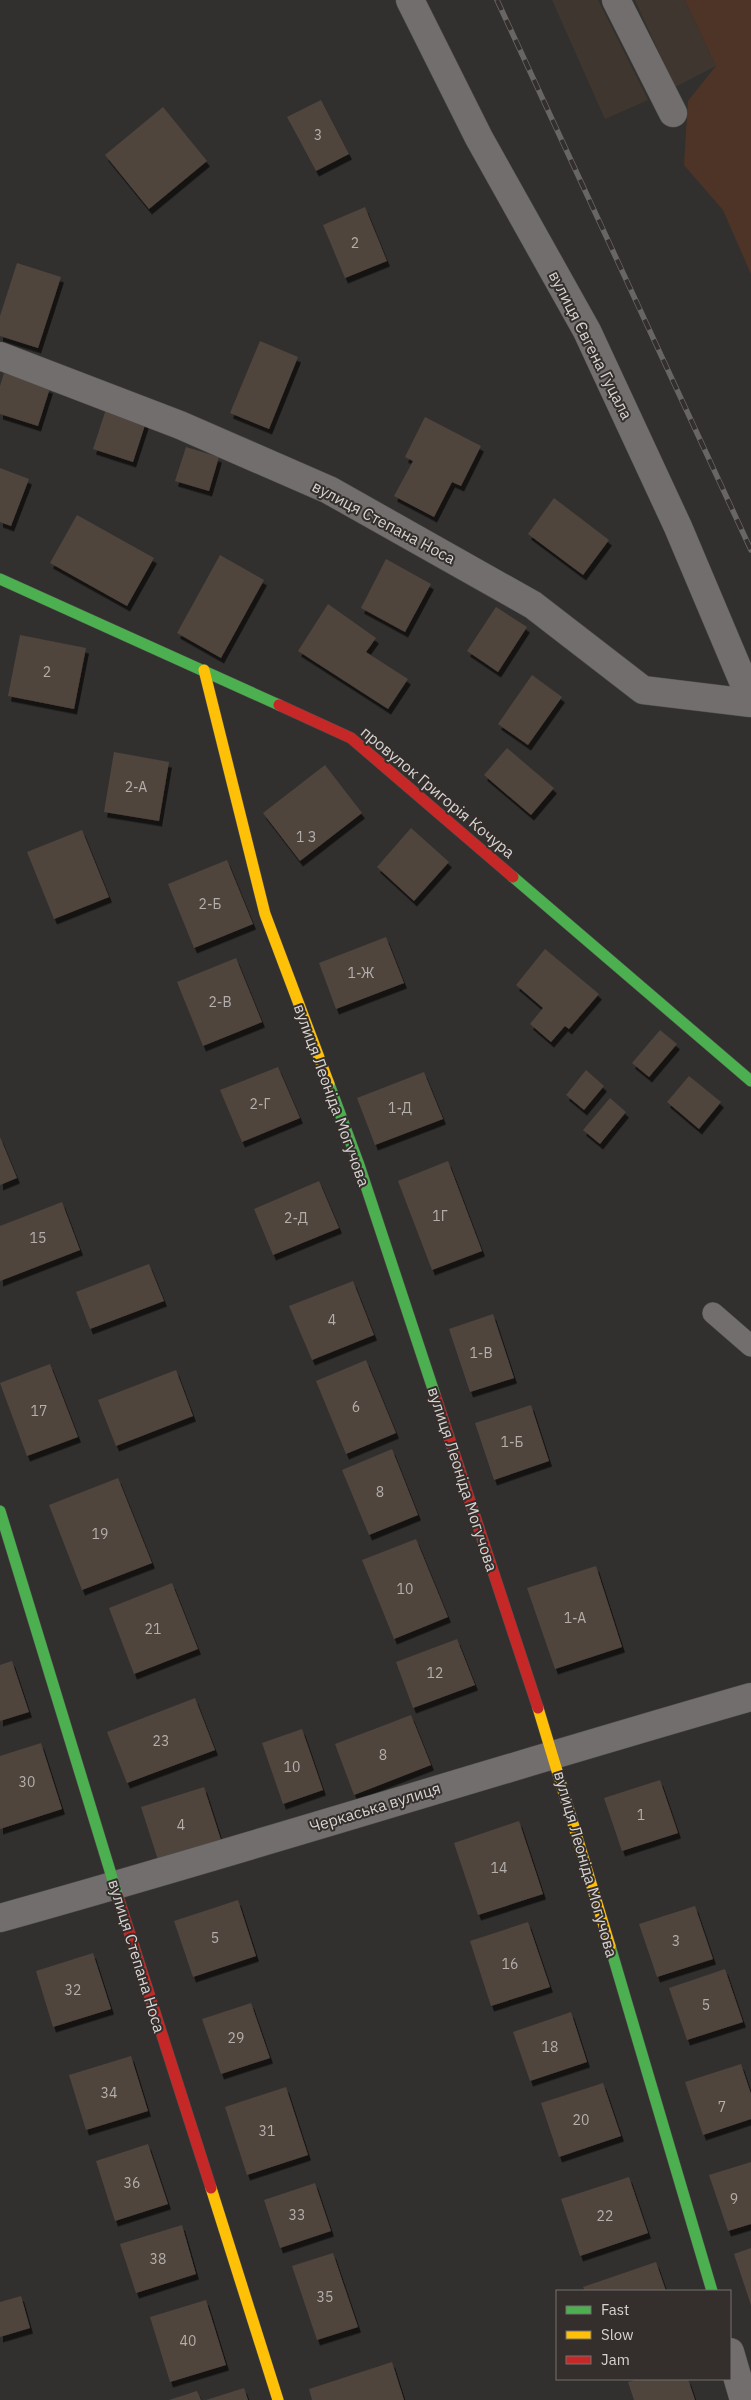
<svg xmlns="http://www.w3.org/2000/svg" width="751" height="2400" font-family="'IBM Plex Sans',sans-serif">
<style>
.built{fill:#3f3630}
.green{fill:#4e3426}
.building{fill:#4f443d;filter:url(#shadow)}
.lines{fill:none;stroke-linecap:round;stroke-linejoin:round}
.lane-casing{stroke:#4f4d4b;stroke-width:22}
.street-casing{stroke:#4f4d4b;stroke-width:29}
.fast-casing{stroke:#4f4d4b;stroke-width:12}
.slow-casing{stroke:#4f4d4b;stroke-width:12}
.jam-casing{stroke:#4f4d4b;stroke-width:12}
.lane{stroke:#716e6d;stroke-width:21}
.street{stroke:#716e6d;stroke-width:28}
.fast{stroke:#4caf50;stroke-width:11}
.slow{stroke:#ffc107;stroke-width:11}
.jam{stroke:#c62828;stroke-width:11}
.rail-casing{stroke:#686664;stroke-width:5.5}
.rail{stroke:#342f2c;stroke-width:4;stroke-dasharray:11;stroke-linecap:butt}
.labels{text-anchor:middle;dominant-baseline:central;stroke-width:4;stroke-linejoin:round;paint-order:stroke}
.number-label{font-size:14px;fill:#b4afac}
.street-label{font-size:16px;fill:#d6d3d1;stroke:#342f2c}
</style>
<defs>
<filter id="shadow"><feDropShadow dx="3" dy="5.5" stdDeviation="0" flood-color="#0009"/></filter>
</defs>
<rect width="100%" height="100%" fill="#32302e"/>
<g class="built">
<polygon points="552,0 598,0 648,100 605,119"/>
<polygon points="635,0 685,0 716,66 675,87"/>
</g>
<polygon class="green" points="685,0 751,0 751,274 723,210 684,165 688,101 716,66"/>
<g class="building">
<polygon points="321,100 349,154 316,171 287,117"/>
<polygon points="163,107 207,161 149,209 105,155"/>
<polygon points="365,207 387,261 345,278 323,225"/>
<polygon points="17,263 61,277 38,348 0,336 0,316"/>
<polygon points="260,341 298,357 269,429 230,413"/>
<polygon points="4,373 50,388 38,426 0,414 0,386"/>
<polygon points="107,406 147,419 133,462 93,449"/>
<polygon points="425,417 481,446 461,486 452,482 434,517 394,496 413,461 405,457"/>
<polygon points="186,447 219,457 209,491 175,481"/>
<polygon points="0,468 29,479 11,526 0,522"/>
<polygon points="554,498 609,540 583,575 528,534"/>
<polygon points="77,515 154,558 127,606 50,563"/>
<polygon points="220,555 264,580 221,658 177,633"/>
<polygon points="386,559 431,584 405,632 361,608"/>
<polygon points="328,604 376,638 366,652 408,679 388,709 298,651"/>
<polygon points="496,607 527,627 498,672 467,651"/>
<polygon points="20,635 86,648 74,709 8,696"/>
<polygon points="532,675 562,697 528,745 498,724"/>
<polygon points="507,748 554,788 531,815 484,775"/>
<polygon points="114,752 169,762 159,821 104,812"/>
<polygon points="325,765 362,813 300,861 263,813"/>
<polygon points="411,828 449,862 414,901 377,867"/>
<polygon points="82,830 109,897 54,919 27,852"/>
<polygon points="227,860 253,924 194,948 168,884"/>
<polygon points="386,937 404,983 336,1009 319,963"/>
<polygon points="545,949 599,994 569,1029 565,1026 551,1042 530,1024 543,1008 516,985"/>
<polygon points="236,958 262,1022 203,1046 177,982"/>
<polygon points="660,1030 677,1044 649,1077 632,1063"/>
<polygon points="278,1067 300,1118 242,1142 220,1090"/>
<polygon points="586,1070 604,1086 584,1110 566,1095"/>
<polygon points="424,1072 443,1119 375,1145 357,1098"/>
<polygon points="689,1076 721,1102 699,1129 667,1102"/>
<polygon points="610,1098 626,1112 600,1144 583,1130"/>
<polygon points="0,1137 17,1178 0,1185"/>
<polygon points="448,1161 482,1251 432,1270 398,1181"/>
<polygon points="319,1181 339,1228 273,1255 254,1209"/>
<polygon points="62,1202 80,1250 0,1281 0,1226"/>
<polygon points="149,1264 164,1301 90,1329 76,1292"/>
<polygon points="353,1281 374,1335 312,1360 289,1306"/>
<polygon points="493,1314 514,1378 470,1392 449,1329"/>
<polygon points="366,1360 396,1433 346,1454 316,1381"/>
<polygon points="50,1364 78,1437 27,1456 0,1383"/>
<polygon points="176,1370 193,1416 116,1446 98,1400"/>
<polygon points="531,1405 549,1461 494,1480 475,1423"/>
<polygon points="392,1449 418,1515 369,1535 342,1470"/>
<polygon points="118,1478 152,1563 82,1590 49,1505"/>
<polygon points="416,1539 448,1617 394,1639 362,1560"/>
<polygon points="596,1566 622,1647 555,1669 527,1588"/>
<polygon points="172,1583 198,1649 134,1674 109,1608"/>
<polygon points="457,1639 475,1685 413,1708 396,1662"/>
<polygon points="12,1661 29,1712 0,1721 0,1665"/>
<polygon points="195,1698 215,1750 127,1783 107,1732"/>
<polygon points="411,1715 431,1765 354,1795 335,1744"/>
<polygon points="302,1729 323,1790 283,1804 262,1743"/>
<polygon points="41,1743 62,1809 0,1829 0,1756"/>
<polygon points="660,1780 678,1833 622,1851 604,1798"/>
<polygon points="204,1787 222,1843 159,1863 141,1807"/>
<polygon points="519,1821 543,1894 478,1915 454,1843"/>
<polygon points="238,1900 256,1956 193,1977 174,1921"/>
<polygon points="695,1906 713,1959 657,1977 639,1924"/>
<polygon points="528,1922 550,1987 491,2006 470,1941"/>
<polygon points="93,1953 111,2009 53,2027 36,1971"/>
<polygon points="725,1969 743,2022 687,2040 669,1988"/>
<polygon points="251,2003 270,2058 221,2074 202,2019"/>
<polygon points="571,2012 587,2062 530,2081 513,2032"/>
<polygon points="131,2056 148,2111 86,2130 69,2075"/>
<polygon points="741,2064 751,2094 751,2119 703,2135 685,2082"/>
<polygon points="603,2083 621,2136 559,2157 541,2103"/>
<polygon points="286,2087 308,2155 247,2175 225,2107"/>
<polygon points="148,2144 168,2204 115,2221 96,2161"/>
<polygon points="751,2162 751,2224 728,2231 709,2175"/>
<polygon points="629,2177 648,2233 580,2256 561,2199"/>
<polygon points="315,2183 331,2231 280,2248 264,2200"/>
<polygon points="182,2225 196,2274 136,2293 120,2244"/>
<polygon points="751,2248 751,2305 734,2254"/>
<polygon points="333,2253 358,2327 317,2340 292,2266"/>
<polygon points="656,2262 666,2291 585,2291 583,2287"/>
<polygon points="21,2296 30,2328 0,2337 0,2302"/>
<polygon points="206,2300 226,2365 170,2382 150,2317"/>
<polygon points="392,2362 404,2400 312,2400 309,2389"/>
<polygon points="639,2379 688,2379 695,2400 634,2400 628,2382"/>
<polygon points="244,2388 248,2400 206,2400"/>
<polygon points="197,2391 201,2400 169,2400"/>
</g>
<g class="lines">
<defs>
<polyline id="lane" points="713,1313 751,1346"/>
<g id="street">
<polyline points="410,0 479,138 587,331 678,527 751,700"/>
<polyline points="616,0 673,113"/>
<polyline points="0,356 180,425 329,490 533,605 643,690 751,703"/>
<path d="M0 1918C251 1848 500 1769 751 1697"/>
<polyline points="730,2352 744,2400"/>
</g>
<g id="fast">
<polyline points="0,579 279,705"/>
<polyline points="513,877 751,1081"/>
<polyline points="329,1084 359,1165 435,1395"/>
<polyline points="0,1511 118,1897"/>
<polyline points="610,1946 712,2291"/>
</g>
<g id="slow">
<polyline points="204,670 265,914 329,1084"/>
<polyline points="538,1708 610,1946"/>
<polyline points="211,2188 278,2400"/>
</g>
<g id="jam">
<polyline points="279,705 351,738 513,877"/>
<polyline points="435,1395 538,1708"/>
<polyline points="118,1897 211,2188"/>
</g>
</defs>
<use href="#lane" class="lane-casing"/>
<use href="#street" class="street-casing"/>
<use href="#fast" class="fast-casing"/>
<use href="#slow" class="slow-casing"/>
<use href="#jam" class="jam-casing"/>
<use href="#lane" class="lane"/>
<use href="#street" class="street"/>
<use href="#fast" class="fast"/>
<use href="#slow" class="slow"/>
<use href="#jam" class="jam"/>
<defs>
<polyline id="rail" points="497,0 751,550"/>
</defs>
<use href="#rail" class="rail-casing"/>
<use href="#rail" class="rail"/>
</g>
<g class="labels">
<g class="number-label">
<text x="318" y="135">3</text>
<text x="355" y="243">2</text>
<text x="47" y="672">2</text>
<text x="136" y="787">2-А</text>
<text x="306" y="837">1 З</text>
<text x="210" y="904">2-Б</text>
<text x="361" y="973">1-Ж</text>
<text x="220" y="1002">2-В</text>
<text x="260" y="1104">2-Г</text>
<text x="400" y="1108">1-Д</text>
<text x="440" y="1216">1Г</text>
<text x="296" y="1218">2-Д</text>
<text x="38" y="1238">15</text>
<text x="332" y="1320">4</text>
<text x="481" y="1353">1-В</text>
<text x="356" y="1407">6</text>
<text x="39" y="1411">17</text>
<text x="512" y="1442">1-Б</text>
<text x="380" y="1492">8</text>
<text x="100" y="1534">19</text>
<text x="405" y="1589">10</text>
<text x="575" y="1618">1-А</text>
<text x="153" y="1629">21</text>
<text x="435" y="1673">12</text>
<text x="161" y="1741">23</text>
<text x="383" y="1755">8</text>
<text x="292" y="1767">10</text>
<text x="27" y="1782">30</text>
<text x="641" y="1815">1</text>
<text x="181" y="1825">4</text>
<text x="499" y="1868">14</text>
<text x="215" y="1938">5</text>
<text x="676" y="1941">3</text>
<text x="510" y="1964">16</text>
<text x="73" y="1990">32</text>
<text x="706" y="2005">5</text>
<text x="236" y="2038">29</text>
<text x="550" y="2047">18</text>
<text x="109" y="2093">34</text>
<text x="722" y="2107">7</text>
<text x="581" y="2120">20</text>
<text x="267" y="2131">31</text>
<text x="132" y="2183">36</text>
<text x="734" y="2199">9</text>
<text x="297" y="2215">33</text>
<text x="605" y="2216">22</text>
<text x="158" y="2259">38</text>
<text x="325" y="2297">35</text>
<text x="188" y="2341">40</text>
</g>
<g class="street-label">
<text transform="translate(591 345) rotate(63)">вулиця Євгена Гуцала</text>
<text transform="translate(384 522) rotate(28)">вулиця Степана Носа</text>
<text transform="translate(438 792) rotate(40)">провулок Григорія Кочура</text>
<text transform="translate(332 1095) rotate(70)">вулиця Леоніда Могучова</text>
<text transform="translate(463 1479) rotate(72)">вулиця Леоніда Могучова</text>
<text transform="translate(375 1807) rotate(-17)">Черкаська вулиця</text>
<text transform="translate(586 1864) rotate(74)">вулиця Леоніда Могучова</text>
<text transform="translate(137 1956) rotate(73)">вулиця Степана Носа</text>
</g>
</g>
<rect x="556" y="2290" width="175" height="90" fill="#342f2c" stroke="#75716e"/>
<rect x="566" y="2306" width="25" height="8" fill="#4caf50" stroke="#75716e"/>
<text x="601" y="2315" font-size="15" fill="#d6d3d1">Fast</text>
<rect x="566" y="2331" width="25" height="8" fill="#ffc107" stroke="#75716e"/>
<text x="601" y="2340" font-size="15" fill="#d6d3d1">Slow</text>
<rect x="566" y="2356" width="25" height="8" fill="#c62828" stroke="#75716e"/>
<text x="601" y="2365" font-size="15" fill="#d6d3d1">Jam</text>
</svg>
